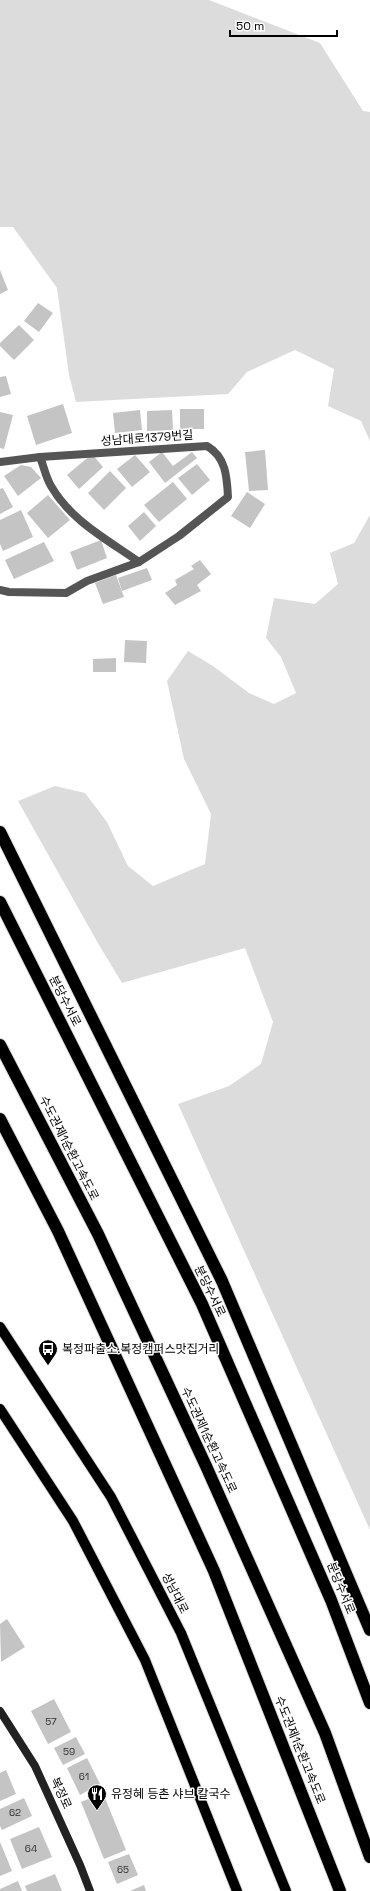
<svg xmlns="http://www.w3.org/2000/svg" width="370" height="1891" font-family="'Space Grotesk','Noto Sans KR',sans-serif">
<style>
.green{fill:#dcdcdc}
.building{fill:#c4c4c4}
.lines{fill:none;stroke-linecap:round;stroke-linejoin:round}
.primary-casing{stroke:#dbdbdb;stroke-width:12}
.highway-casing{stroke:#dbdbdb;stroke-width:14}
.street{stroke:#555;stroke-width:8}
.secondary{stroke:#222;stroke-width:8}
.primary{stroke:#000;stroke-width:10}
.highway{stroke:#000;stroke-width:12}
.labels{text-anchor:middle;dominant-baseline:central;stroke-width:3;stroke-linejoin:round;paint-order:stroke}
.number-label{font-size:10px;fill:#313131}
.street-label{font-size:12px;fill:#000;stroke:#fff}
.poi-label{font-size:12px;fill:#000;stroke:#fff;text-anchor:start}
</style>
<rect width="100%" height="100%" fill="#fff"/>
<g class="green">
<polygon points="0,0 209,0 320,43 363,111 370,112 370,441 361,421 328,406 334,369 295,350 247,372 228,394 76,402 69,375 57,288 13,227 0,227"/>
<polygon points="370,515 370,1530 178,1104 229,1086 261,1064 273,1022 245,948 122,983 99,945 18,801 55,786 85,793 107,822 128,866 153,886 205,864 211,814 184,759 167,681 188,651 213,666 249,693 274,704 296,693 281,657 266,638 274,598 315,604 338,584 330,553 354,543"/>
</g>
<g class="building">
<polygon points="0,270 8,290 0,294"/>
<polygon points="38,303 53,313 39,332 24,321"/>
<polygon points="19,325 34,340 14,360 0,346 0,343"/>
<polygon points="6,376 11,394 0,397 0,377"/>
<polygon points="63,404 72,433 36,445 27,416"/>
<rect x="180" y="409" width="24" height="20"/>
<polygon points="140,410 142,430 115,433 113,413"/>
<polygon points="172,410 173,430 147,431 147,411"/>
<polygon points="0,412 13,415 4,449 0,448"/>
<polygon points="265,450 268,490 249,491 245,452"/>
<polygon points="162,452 173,466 192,452 197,458 165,483 149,462"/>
<polygon points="92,454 103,467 79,489 67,475"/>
<polygon points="135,455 150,472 132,487 117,469"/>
<polygon points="197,464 210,480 192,495 178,478"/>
<polygon points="21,465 31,467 41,478 18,496 4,476"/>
<polygon points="110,471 126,488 104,510 88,493"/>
<polygon points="173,482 187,499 159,522 144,505"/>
<polygon points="3,488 13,507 0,514 0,489"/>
<polygon points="247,492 265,504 250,528 231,516"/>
<polygon points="48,495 70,520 48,538 27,513"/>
<polygon points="21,510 33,537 3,551 0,544 0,520"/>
<polygon points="144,512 156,526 140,541 128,526"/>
<polygon points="101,540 107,558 77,570 70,552"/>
<polygon points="44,542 54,561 14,579 5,560"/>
<polygon points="200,560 211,574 197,585 201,591 175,605 165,593 177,585 175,580 194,569 191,566"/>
<polygon points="147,568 152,580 122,591 118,578"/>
<polygon points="116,575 124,597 103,604 95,583"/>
<polygon points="125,640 147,641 146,663 124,662"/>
<polygon points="116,658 116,672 93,672 93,659"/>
<polygon points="7,1619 25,1647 1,1662 0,1624"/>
<polygon points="54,1699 71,1732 48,1744 31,1711"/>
<polygon points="76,1737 85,1754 63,1765 54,1748"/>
<polygon points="87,1758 100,1784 80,1795 67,1768"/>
<polygon points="6,1770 16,1794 0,1801 0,1773"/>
<polygon points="103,1793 126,1850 104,1859 81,1802"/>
<polygon points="24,1798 32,1816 2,1830 0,1826 0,1809"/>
<polygon points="39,1827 52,1857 22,1869 10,1839"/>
<polygon points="0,1842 12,1871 0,1876"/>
<polygon points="129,1854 138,1875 117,1884 108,1862"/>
<polygon points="55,1874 62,1891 27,1891 25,1886"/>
<polygon points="18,1881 22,1891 0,1891 0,1889"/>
<polygon points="144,1885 146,1891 130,1891"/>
</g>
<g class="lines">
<defs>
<g id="primary">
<polyline points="0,1327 111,1497 181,1633 286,1891"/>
<polyline points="0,1409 73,1521 145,1660 237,1891"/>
</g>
<g id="highway">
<polyline points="0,832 222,1281 370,1630"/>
<polyline points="0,902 202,1304 331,1600 370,1703"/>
<polyline points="0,1045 98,1234 206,1466 325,1733 370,1857"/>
<polyline points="0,1119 58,1231 214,1571 340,1891"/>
</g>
</defs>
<use href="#primary" class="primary-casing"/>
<use href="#highway" class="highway-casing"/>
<g class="street">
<path d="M40 457 207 446C226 457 227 477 228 497L179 536 139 562"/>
<path d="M0 462 40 457C44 467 46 478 51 486 71 521 108 540 139 562L87 581 66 593 9 592 0 590"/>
</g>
<polyline class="secondary" points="0,1711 35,1766 80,1865 90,1891"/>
<use href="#primary" class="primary"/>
<use href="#highway" class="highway"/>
</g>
<defs>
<symbol id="bus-pin" viewBox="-11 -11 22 30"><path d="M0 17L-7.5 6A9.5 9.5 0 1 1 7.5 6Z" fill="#000" stroke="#fff"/><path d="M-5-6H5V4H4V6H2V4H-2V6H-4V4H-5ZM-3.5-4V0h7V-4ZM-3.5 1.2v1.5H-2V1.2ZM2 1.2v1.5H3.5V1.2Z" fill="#fff"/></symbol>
<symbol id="restaurant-pin" viewBox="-11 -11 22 30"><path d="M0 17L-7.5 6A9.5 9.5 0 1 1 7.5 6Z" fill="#000" stroke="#fff"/><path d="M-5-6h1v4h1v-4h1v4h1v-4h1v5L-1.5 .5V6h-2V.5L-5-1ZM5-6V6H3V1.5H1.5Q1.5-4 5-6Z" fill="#fff"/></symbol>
</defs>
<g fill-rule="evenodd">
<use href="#bus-pin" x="37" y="1338" width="22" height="30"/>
<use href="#restaurant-pin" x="86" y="1783" width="22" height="30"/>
</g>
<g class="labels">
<g class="number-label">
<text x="51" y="1721">57</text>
<text x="69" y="1751">59</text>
<text x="84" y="1776">61</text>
<text x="15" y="1812">62</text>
<text x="31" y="1848">64</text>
<text x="123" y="1869">65</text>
</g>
<g class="street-label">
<text transform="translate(147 438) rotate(-4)">성남대로1379번길</text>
<text transform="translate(65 1001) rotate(63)">분당수서로</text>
<text transform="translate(69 1148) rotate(63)">수도권제1순환고속도로</text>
<text transform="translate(210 1291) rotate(64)">분당수서로</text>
<text transform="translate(209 1440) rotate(65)">수도권제1순환고속도로</text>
<text transform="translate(341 1588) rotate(68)">분당수서로</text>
<text transform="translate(175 1593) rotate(63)">성남대로</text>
<text transform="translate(300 1750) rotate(68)">수도권제1순환고속도로</text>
<text transform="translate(61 1793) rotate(65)">복정로</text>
</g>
<g class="poi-label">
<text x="62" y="1349">복정파출소.복정캠퍼스맛집거리</text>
<text x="111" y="1794">유정혜 등촌 샤브 칼국수</text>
</g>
</g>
<path d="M230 30v6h107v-6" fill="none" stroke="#000000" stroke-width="2"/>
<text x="236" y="30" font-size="12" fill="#000000" stroke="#ffffff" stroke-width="3" paint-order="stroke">50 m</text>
</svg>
